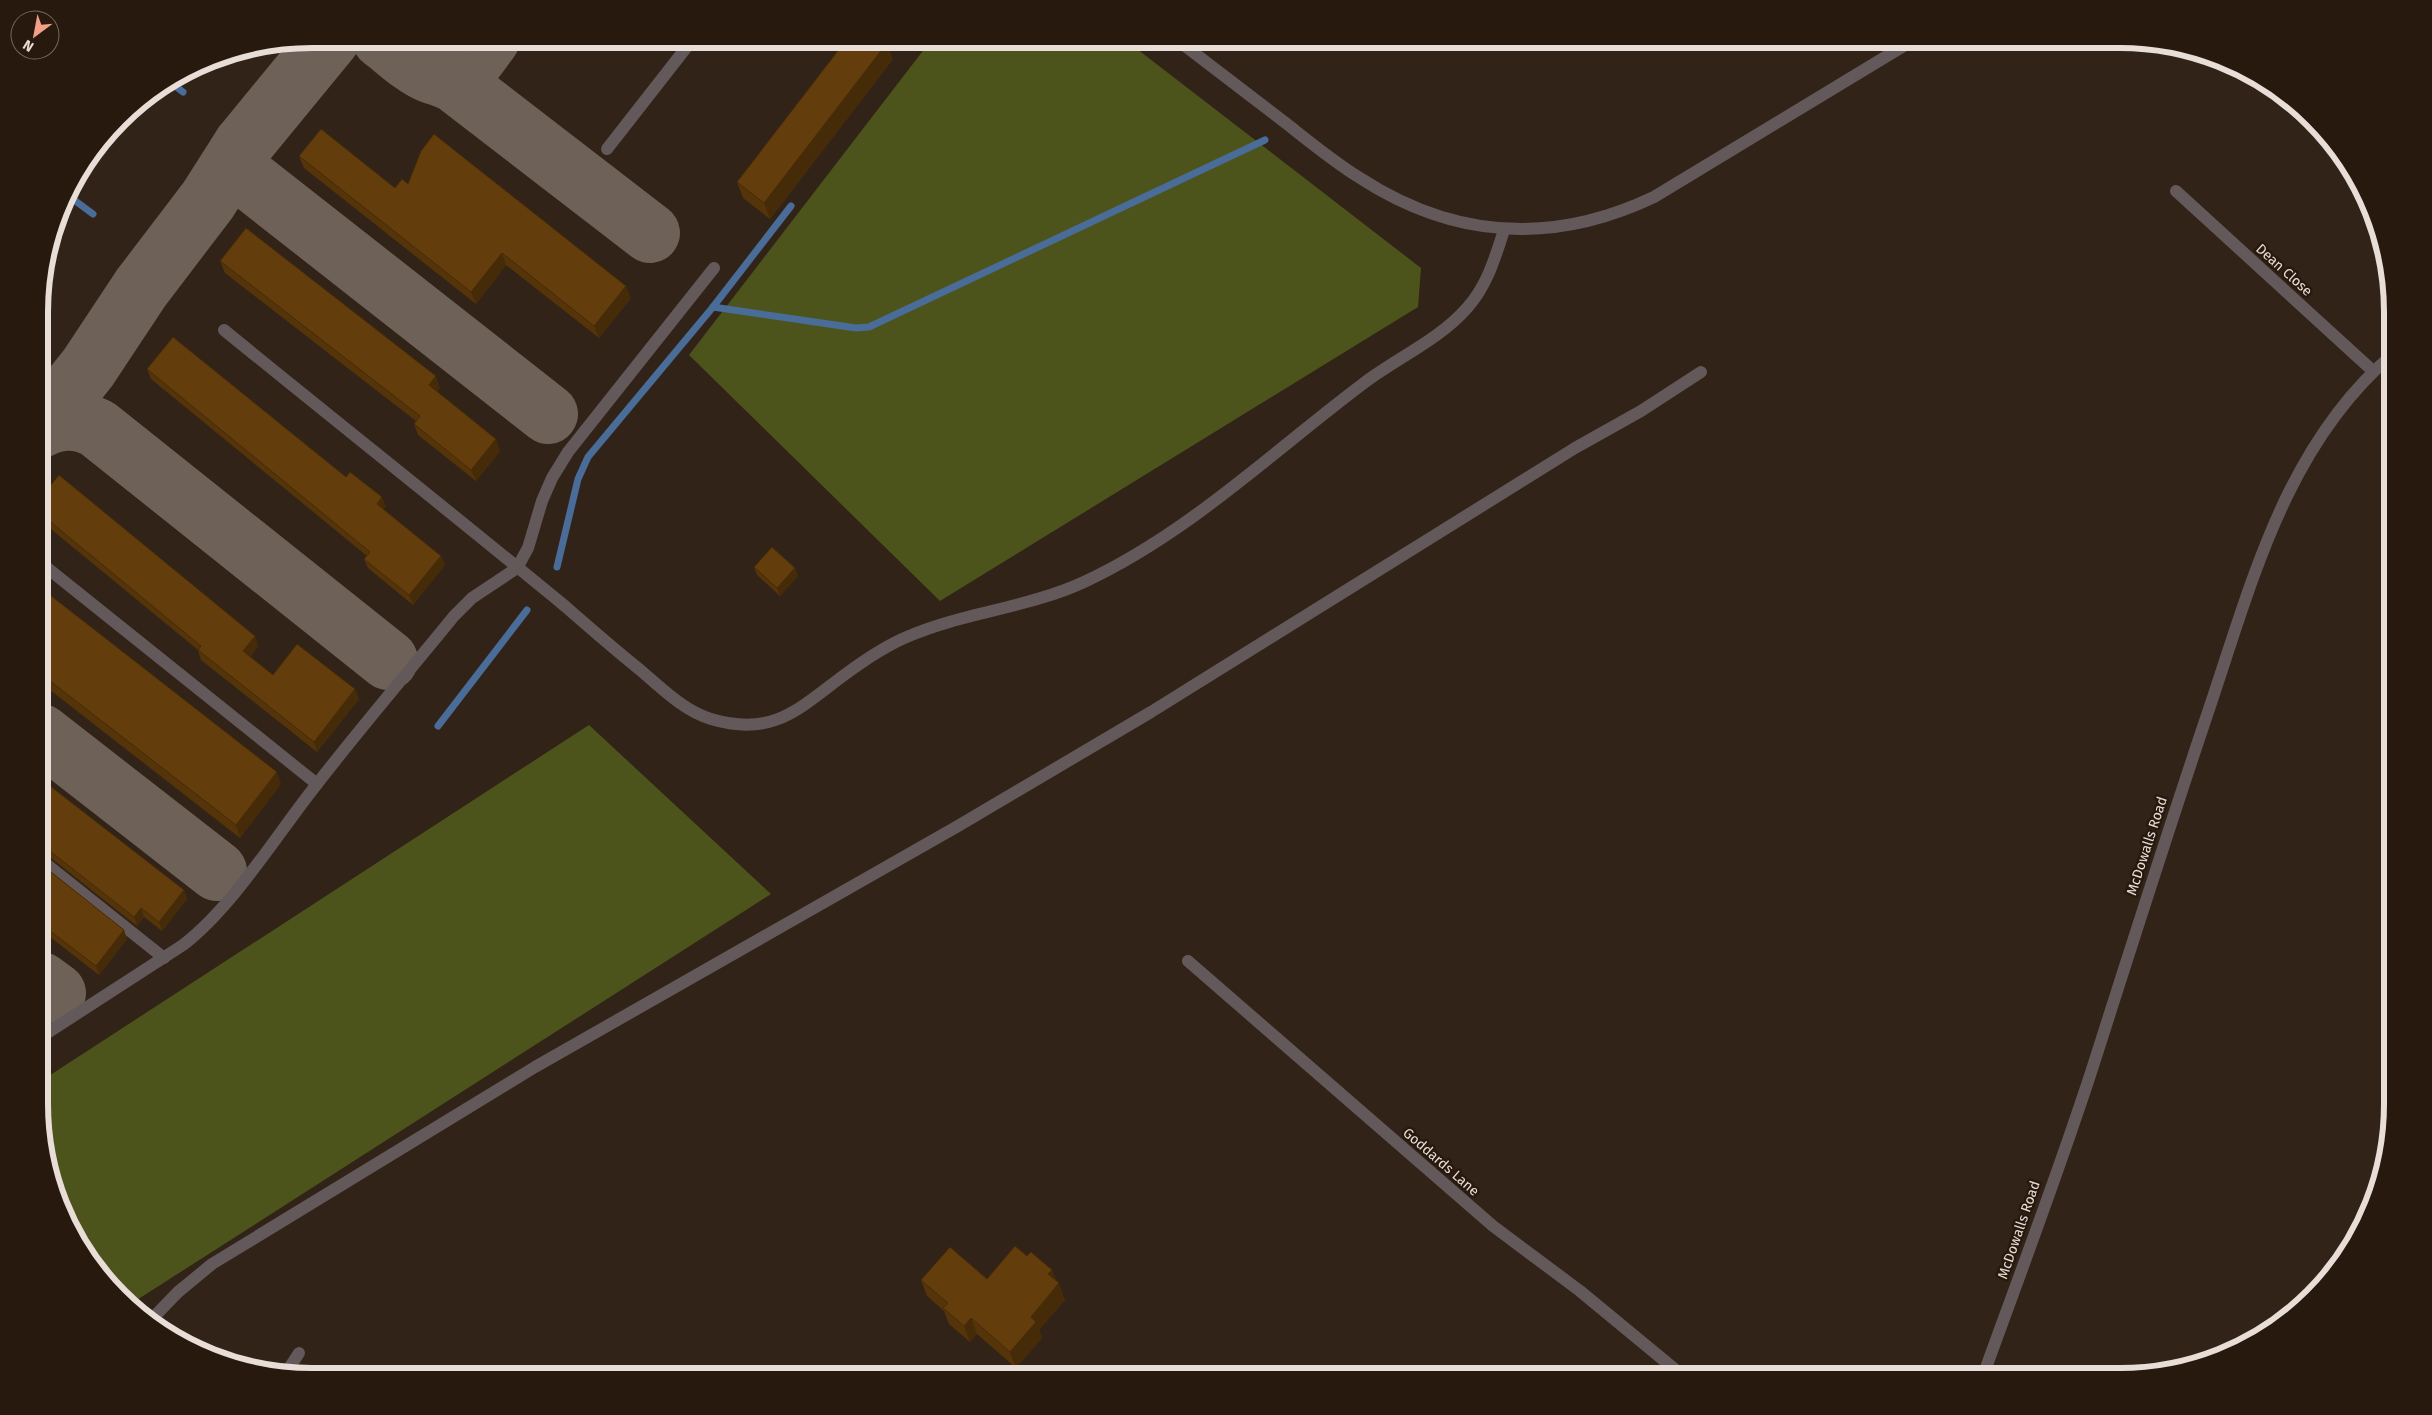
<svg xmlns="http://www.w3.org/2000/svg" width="2432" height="1415" font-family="'Fira Sans',sans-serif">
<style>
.green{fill:#4c541c}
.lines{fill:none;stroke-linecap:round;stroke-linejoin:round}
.stream{stroke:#496c98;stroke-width:7}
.taxiway{stroke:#6e6258;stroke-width:60}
.minor{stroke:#63595a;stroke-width:12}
.wall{fill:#56340a}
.shaded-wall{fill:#462b08}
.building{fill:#643d0c;stroke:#462b08}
.labels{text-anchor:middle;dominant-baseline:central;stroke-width:5;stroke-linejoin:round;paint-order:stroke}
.street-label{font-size:14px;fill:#e8ded7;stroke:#27190e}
.rim{fill:none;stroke:#e8ded7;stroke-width:6}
</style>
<rect width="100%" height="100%" fill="#312317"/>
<g class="green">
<polygon points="932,39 1124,39 1421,268 1418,307 940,601 689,355"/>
<path d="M589 725 771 894 129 1305C84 1270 48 1195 41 1139 39 1120 41 1100 41 1081Z"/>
</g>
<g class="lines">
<g class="stream">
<polyline points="170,82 183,92"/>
<polyline points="66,194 93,214"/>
<polyline points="713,307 856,328 869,327 1265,140"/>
<polyline points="557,567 578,479 588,457 713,307 791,206"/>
<polyline points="438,726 527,610"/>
</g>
<g class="taxiway">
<path d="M382 39C404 55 438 93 466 69 475 61 482 49 490 39"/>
<polyline points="442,77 454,82 650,233"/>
<path d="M243 145C238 157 237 166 246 177L548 414"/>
<polyline points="41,427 88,368 141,288 208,200 243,145 330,39"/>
<path d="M41 428C60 418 78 419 97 428L388 660"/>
<polyline points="41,734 217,871"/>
<polyline points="41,982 56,993"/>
</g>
<g class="minor">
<path d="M1176 39C1213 67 1250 96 1287 124 1311 143 1334 162 1360 178 1454 239 1553 245 1654 197L1915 39"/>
<polyline points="607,149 693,39"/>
<polyline points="2176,191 2373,371"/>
<path d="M224 330C338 423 453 514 566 607 590 628 614 649 639 669 660 687 684 711 711 719 775 738 800 707 847 673 866 659 887 645 909 636 965 612 1028 608 1084 582 1189 533 1272 452 1364 383 1397 358 1439 340 1467 308 1487 286 1495 258 1504 230"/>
<polyline points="41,563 317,784"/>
<polyline points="41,860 164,958"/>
<polyline points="1188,961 1493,1226 1580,1291 1683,1376"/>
<path d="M41 1037 183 945C231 908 272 842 310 793 356 733 406 675 454 616L472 598 517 568 528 548 542 501 552 478 568 452 714 268"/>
<polyline points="150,1321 178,1292 212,1264 535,1067 958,826 1151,712 1575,448 1641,411 1701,372"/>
<polyline points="286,1373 299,1353"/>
<path d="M1983 1376C2021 1271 2061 1166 2095 1060 2131 947 2167 834 2205 721 2250 590 2283 447 2393 354"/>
</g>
</g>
<g class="wall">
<polygon points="893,59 770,219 743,198 737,182"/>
<polygon points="299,156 395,188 408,184 631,298 599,338 506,265 476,304 304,168"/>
<polygon points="220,261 440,388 437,391 500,451 476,481 418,435 414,424 416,421 225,273"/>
<polygon points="147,369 346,477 386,506 383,509 441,556 445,565 413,605 368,568 364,559 367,556 151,379"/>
<polygon points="41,497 255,636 258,646 250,657 273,675 355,689 359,699 317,752 201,660 198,650 41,521"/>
<polygon points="754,567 795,568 798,576 780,596 757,575"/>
<polygon points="41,588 281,784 240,838 41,683"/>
<polygon points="41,779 184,890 187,899 162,931 144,917 137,926 46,854 41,852"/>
<polygon points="41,864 127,939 99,975 41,930"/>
<polygon points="1052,1270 1056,1280 1065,1300 1039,1330 1042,1338 1016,1368 977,1334 970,1342 949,1324 944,1311 927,1296 921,1280 987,1279"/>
</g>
<g class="shaded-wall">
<polygon points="887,43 893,59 770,219 764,203"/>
<polygon points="502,253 506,265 476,304 471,292"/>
<polygon points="626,286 631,298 599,338 594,326"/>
<polygon points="436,376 440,388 433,396 429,385"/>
<polygon points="496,439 500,451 476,481 471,470"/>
<polygon points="382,497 386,506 380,513 377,504"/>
<polygon points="441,556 445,565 413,605 409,595"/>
<polygon points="795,568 798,576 780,596 777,588"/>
<polygon points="255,636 258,646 246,661 243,651"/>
<polygon points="355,689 359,699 317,752 314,742"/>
<polygon points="277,772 281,784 240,838 236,825"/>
<polygon points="184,890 187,899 162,931 159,922"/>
<polygon points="141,908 144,917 137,926 134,917"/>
<polygon points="124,930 127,939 99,975 96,966"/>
<polygon points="1052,1270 1058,1285 1059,1283 1065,1300 1039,1330 1042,1338 1016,1368 1010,1352 1031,1317 1048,1274"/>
<polygon points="971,1318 977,1334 970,1342 964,1326"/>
</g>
<g class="building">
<polygon points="847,39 882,39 887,43 764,203 737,182"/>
<polygon points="321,129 395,188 402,179 408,184 421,151 434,134 626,286 594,326 502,253 471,292 299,156"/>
<polygon points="246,228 436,376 429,385 496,439 471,470 414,424 420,416 220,261"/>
<polygon points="173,337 346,477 350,472 382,497 377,504 441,556 409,595 364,559 370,552 147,369"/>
<polygon points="59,475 255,636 243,651 273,675 297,644 355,689 314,742 198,650 201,646 41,514 41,497"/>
<polygon points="772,547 795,568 777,588 754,567"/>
<polygon points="41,588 277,772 236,825 41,674"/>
<polygon points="41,779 184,890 159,922 141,908 134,917 41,844"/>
<polygon points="41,864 124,930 96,966 41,924"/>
<polygon points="1015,1246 1027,1256 1031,1252 1052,1270 1048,1274 1059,1283 1031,1317 1036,1322 1010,1352 971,1318 964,1326 943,1308 948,1303 921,1280 950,1247 987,1279"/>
</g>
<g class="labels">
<g class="street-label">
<text transform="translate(2284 270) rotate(42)">Dean Close</text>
<text transform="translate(2147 846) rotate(-72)">McDowalls Road</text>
<text transform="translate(1441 1162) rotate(41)">Goddards Lane</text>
<text transform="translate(2019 1230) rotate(-71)">McDowalls Road</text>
</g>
</g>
<path d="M0 0H2432V1415H0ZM312 48H2120A264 264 0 0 1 2384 312V1104A264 264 0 0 1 2120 1368H312A264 264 0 0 1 48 1104V312A264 264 0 0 1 312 48Z" fill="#27190e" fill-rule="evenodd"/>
<path class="rim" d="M312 48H2120A264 264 0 0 1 2384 312V1104A264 264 0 0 1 2120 1368H312A264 264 0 0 1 48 1104V312A264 264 0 0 1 312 48Z"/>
<g transform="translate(35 35) rotate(212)"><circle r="24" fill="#27190e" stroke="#74685e"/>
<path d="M0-4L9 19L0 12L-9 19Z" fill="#f49e88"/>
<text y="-8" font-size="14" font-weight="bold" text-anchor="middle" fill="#e8ded7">N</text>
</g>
</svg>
